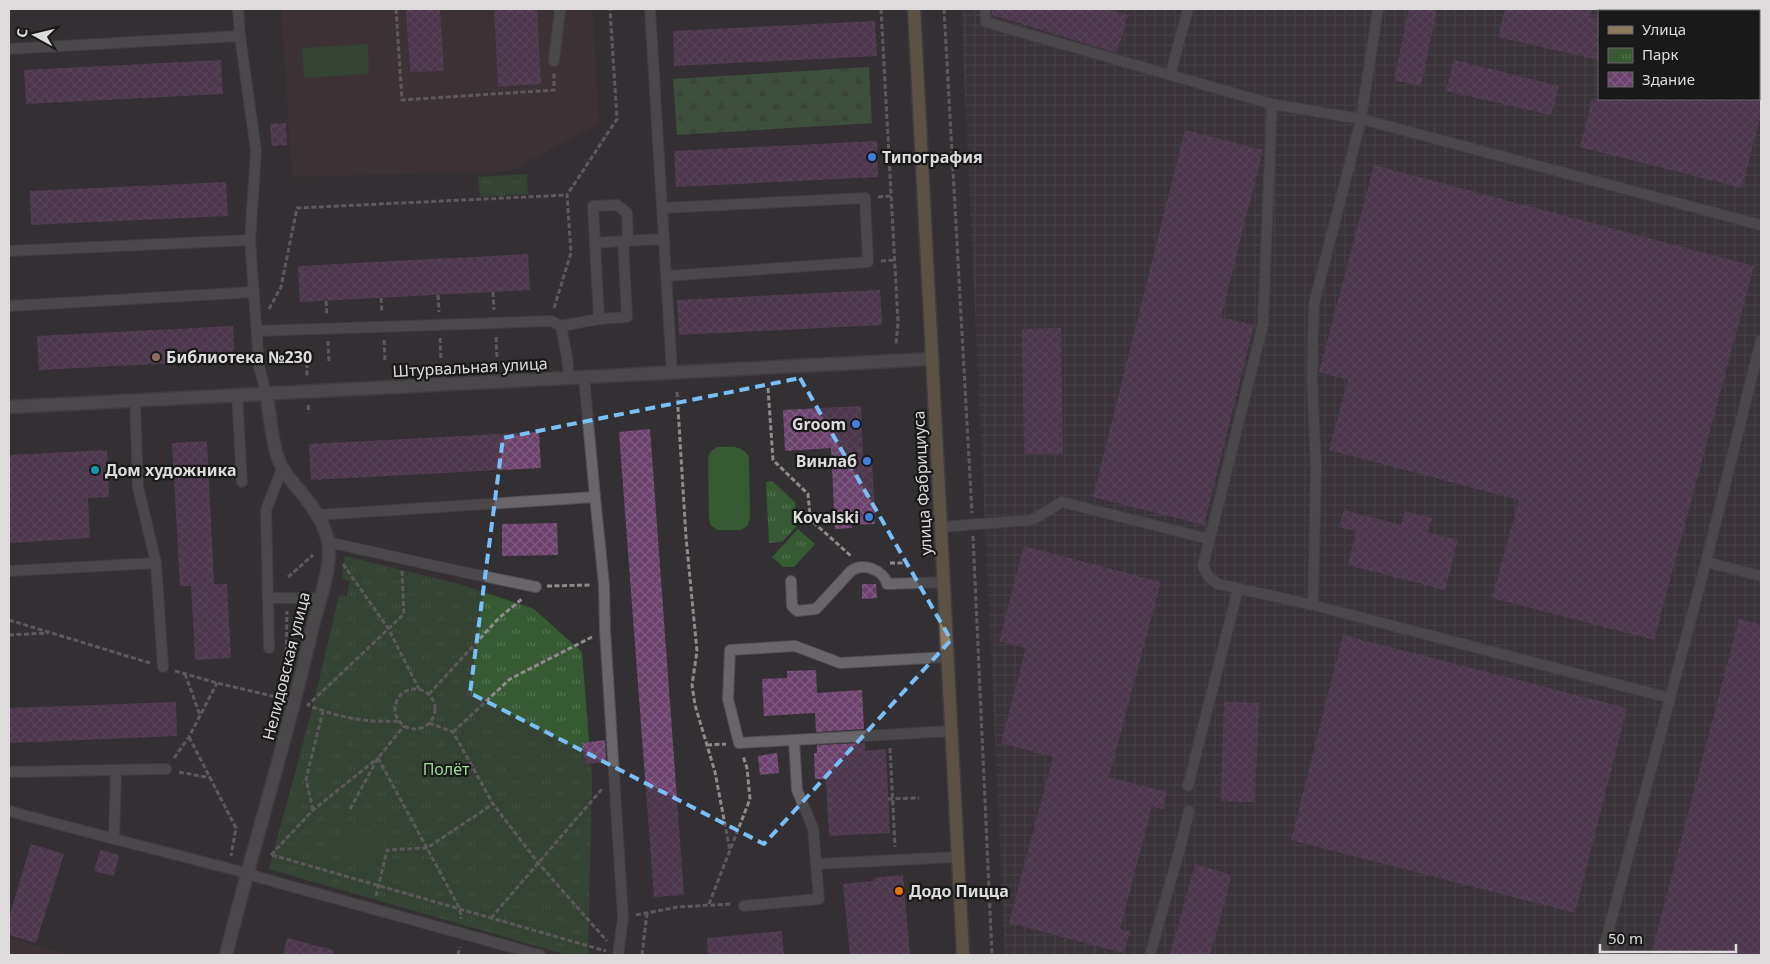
<svg xmlns="http://www.w3.org/2000/svg" width="1770" height="964" font-family="'Noto Sans',sans-serif">
<style>
.industrial{fill:url(#industrial-grid);fill-rule:evenodd}
.education{fill:#473335}
.forest{fill:url(#forest-firs)}
.park{fill:url(#park-tufts)}
.pitch{fill:#365b33}
.building{fill:url(#building-cross-hatch)}
.lines{fill:none;stroke-linecap:round;stroke-linejoin:round}
.lane-casing{stroke:#514f51;stroke-width:12}
.street-casing{stroke:#514f51;stroke-width:15}
.secondary-casing{stroke:#514f51;stroke-width:15}
.path{stroke:#8e8b8d;stroke-width:3;stroke-dasharray:5 2.5;stroke-linecap:butt}
.lane{stroke:#696669;stroke-width:10}
.street{stroke:#696669;stroke-width:12}
.secondary{stroke:#8c7c5c;stroke-width:12}
.marked{fill:none;stroke:#79bff8;stroke-width:4;stroke-dasharray:10 6;stroke-linejoin:round}
.shop-dot{fill:#3f7fe0;stroke:#1a191a;stroke-width:2}
.education-dot{fill:#8d6e63;stroke:#1a191a;stroke-width:2}
.culture-dot{fill:#0f9aa8;stroke:#1a191a;stroke-width:2}
.food-dot{fill:#e8710a;stroke:#1a191a;stroke-width:2}
.labels{text-anchor:middle;dominant-baseline:central;stroke-width:4.5;stroke-linejoin:round;paint-order:stroke}
.poi-label{font-size:16px;font-weight:bold;fill:#dddbdc;stroke:#1a191a;text-anchor:start}
.street-label{font-size:16px;fill:#dddbdc;stroke:#1a191a}
.park-label{font-size:16px;fill:#9ddb97;stroke:#1a191a}
</style>
<defs>
<pattern id="industrial-grid" width="8" height="8" patternUnits="userSpaceOnUse" patternTransform="scale(1.25)"><rect width="8" height="8" fill="#403840"/><path d="M0 4h8M4 0v8" fill="none" stroke="#5b545b"/></pattern>
<pattern id="forest-firs" width="22" height="20" patternUnits="userSpaceOnUse" patternTransform="scale(1.25)"><rect width="22" height="20" fill="#4d7749"/><path d="M5 1l3.5 6h-7zM16 11l3.5 6h-7z" fill="#485c46"/></pattern>
<pattern id="park-tufts" width="24" height="20" patternUnits="userSpaceOnUse" patternTransform="scale(1.25)"><rect width="24" height="20" fill="#365b33"/><path d="M3 7l-1-3M5 7V3M7 7l1-3M15 17l-1-3M17 17v-4M19 17l1-3" fill="none" stroke="#537250"/></pattern>
<pattern id="building-cross-hatch" width="8" height="8" patternUnits="userSpaceOnUse" patternTransform="scale(1.25)"><rect width="8" height="8" fill="#6b426b"/><path d="M0 0l8 8M0 8l8-8" fill="none" stroke="#805d80"/></pattern>
</defs>
<rect width="100%" height="100%" fill="#333033"/>
<path class="industrial" d="M961 9H1761V955H1005ZM1599 11H1759V99H1599Z"/>
<g class="education">
<polygon points="281,9 593,9 599,124 510,171 292,177"/>
<polygon points="9,938 70,955 9,955"/>
</g>
<polygon class="forest" points="869,67 872,123 677,135 673,79"/>
<g class="park">
<polygon points="527,174 528,194 480,197 478,177"/>
<polygon points="772,481 795,502 796,527 782,542 769,543 766,482"/>
<polygon points="798,529 815,544 794,567 783,567 772,557"/>
<polygon points="345,556 463,585 534,609 582,652 592,778 588,955 567,955 269,869 313,706 339,595 347,596 350,581 342,579"/>
</g>
<g class="pitch">
<polygon points="368,44 369,74 304,78 302,48"/>
<path d="M717 447C730 447 742 444 749 457L750 519 747 526 741 530H718L711 526 709 519 708 459 710 452Z"/>
<polygon points="314,726 338,732 329,766 306,760"/>
<polygon points="345,827 386,838 378,866 338,855"/>
</g>
<g class="building">
<polygon points="406,9 440,9 444,71 410,72"/>
<polygon points="494,9 537,9 541,84 498,87"/>
<polygon points="992,9 1106,9 1128,15 1117,53 992,15"/>
<polygon points="1409,9 1437,9 1421,86 1394,80"/>
<polygon points="1505,9 1592,9 1590,17 1599,18 1599,60 1498,37"/>
<polygon points="875,21 877,56 674,66 673,31"/>
<polygon points="221,60 223,94 26,104 24,70"/>
<polygon points="1454,60 1559,86 1551,115 1446,91"/>
<polygon points="1592,99 1761,99 1761,114 1742,188 1580,147"/>
<polygon points="286,123 287,145 272,146 270,124"/>
<polygon points="1185,130 1263,150 1221,317 1254,325 1204,525 1093,497"/>
<polygon points="877,141 878,177 676,187 674,151"/>
<polygon points="1374,165 1754,266 1654,640 1492,598 1519,500 1329,450 1348,380 1319,372"/>
<polygon points="226,182 228,216 31,225 30,191"/>
<polygon points="528,254 530,290 300,302 298,266"/>
<polygon points="880,290 882,325 679,335 677,300"/>
<polygon points="233,326 235,360 39,370 37,336"/>
<polygon points="1061,328 1063,454 1024,454 1022,329"/>
<polygon points="861,406 863,457 872,457 875,524 852,525 852,528 835,529 831,448 785,451 783,410"/>
<polygon points="650,429 684,895 654,897 619,432"/>
<polygon points="539,432 541,468 311,480 309,444"/>
<polygon points="207,441 214,584 227,584 231,658 195,660 191,586 180,586 172,443"/>
<polygon points="107,450 109,497 88,498 90,538 9,543 9,455"/>
<polygon points="1344,510 1401,525 1405,511 1432,518 1428,532 1458,540 1445,590 1348,565 1356,531 1339,527"/>
<polygon points="557,523 558,555 502,556 502,524"/>
<polygon points="1024,546 1161,582 1109,777 1167,792 1163,809 1152,807 1120,929 1130,931 1124,953 1009,923 1053,757 1001,743 1026,648 999,641"/>
<polygon points="862,584 876,584 877,598 862,599"/>
<polygon points="1739,619 1761,625 1761,955 1651,955"/>
<polygon points="1343,635 1627,708 1575,913 1291,840"/>
<polygon points="816,670 817,693 862,690 864,729 816,732 815,713 764,716 762,679 787,678 787,671"/>
<polygon points="176,702 177,736 9,743 9,708"/>
<polygon points="1224,702 1259,703 1255,802 1221,801"/>
<polygon points="605,740 606,762 585,764 582,743"/>
<polygon points="865,743 865,751 886,749 890,833 829,836 826,779 815,779 814,753 817,753 817,745"/>
<polygon points="777,753 779,773 760,775 758,756"/>
<polygon points="31,844 64,854 36,943 9,935 9,917"/>
<polygon points="100,850 119,855 114,876 94,871"/>
<polygon points="1195,864 1232,875 1210,955 1170,955"/>
<polygon points="903,875 910,955 850,955 843,884 873,881 873,878"/>
<polygon points="782,931 784,955 708,955 707,938"/>
<polygon points="287,938 333,950 333,955 283,955"/>
</g>
<g class="lines">
<defs>
<g id="lane">
<polyline points="238,9 240,36 256,151 250,240 259,366 266,393"/>
<polyline points="650,9 672,373"/>
<polyline points="985,9 986,22 1170,75 1188,9"/>
<polyline points="1378,9 1361,119 1761,225"/>
<polyline points="1660,9 1670,11"/>
<polyline points="1759,34 1761,34"/>
<polyline points="9,49 240,36"/>
<polyline points="554,61 560,9"/>
<polyline points="1170,75 1272,104 1263,324 1203,566 1208,576 1218,584 1313,605 1316,467 1312,377 1314,304 1361,119 1272,104"/>
<polyline points="662,208 865,198 868,262 666,276"/>
<polyline points="595,243 593,206 617,205 627,213 628,241"/>
<polyline points="9,251 250,240"/>
<polyline points="9,306 254,292"/>
<polyline points="599,319 595,243 623,241"/>
<polyline points="561,326 599,319 627,317 623,241 664,239"/>
<polyline points="257,331 551,321 561,326 567,357 569,378"/>
<polyline points="237,395 242,482"/>
<polyline points="135,401 138,487 156,563 163,667"/>
<polyline points="595,497 604,585 605,630 623,918 618,955"/>
<polyline points="317,515 595,497 584,377"/>
<polyline points="941,527 1032,520 1062,502 1209,539"/>
<polyline points="328,542 449,569 536,587"/>
<polyline points="1706,562 1761,576"/>
<polyline points="9,571 156,563"/>
<path d="M791 581 792 606 797 611 816 609 851 571C863 562 884 570 887 584L943 582"/>
<polyline points="268,598 321,598"/>
<polyline points="1313,605 1670,698"/>
<polyline points="269,648 266,510 282,469"/>
<polyline points="947,657 840,663 795,646 730,650 728,699 739,743 951,731"/>
<polyline points="9,772 166,769"/>
<polyline points="1188,786 1238,589"/>
<polyline points="9,811 114,839 247,873 261,878 540,955"/>
<polyline points="114,839 116,770"/>
<polyline points="816,864 957,857"/>
<polyline points="744,906 819,899 813,828 797,790 794,740"/>
<polyline points="1150,955 1180,848 1189,811"/>
<polyline points="1602,955 1706,562 1761,340"/>
</g>
<g id="street">
<polyline points="9,407 932,359"/>
<path d="M226 955C253 846 287 739 312 629 318 605 333 565 328 540 323 520 309 501 295 485 291 480 285 474 282 467 271 447 271 416 266 393"/>
</g>
<polyline id="secondary" points="914,9 963,955"/>
</defs>
<use href="#lane" class="lane-casing"/>
<use href="#street" class="street-casing"/>
<use href="#secondary" class="secondary-casing"/>
<g class="path">
<polyline points="396,9 402,100 554,90 554,73"/>
<polyline points="881,9 898,322 896,344"/>
<polyline points="944,9 972,513"/>
<polyline points="878,197 891,196"/>
<polyline points="881,261 894,260"/>
<polyline points="493,292 494,310"/>
<polyline points="438,295 439,312"/>
<polyline points="381,298 382,313"/>
<polyline points="326,301 327,315"/>
<polyline points="554,308 571,253 567,195 617,119 610,9"/>
<polyline points="269,309 281,287 297,208 567,195"/>
<polyline points="496,337 497,358"/>
<polyline points="440,338 441,360"/>
<polyline points="384,340 385,361"/>
<polyline points="328,341 329,363"/>
<polyline points="307,363 307,377"/>
<polyline points="768,388 773,460 808,494 810,516 813,522 851,556"/>
<polyline points="677,392 686,537 697,651 692,685 695,705 715,772 730,851"/>
<polyline points="308,405 309,413"/>
<polyline points="973,536 992,955"/>
<polyline points="890,563 907,563"/>
<polyline points="343,564 388,628 419,689"/>
<polyline points="288,577 313,555"/>
<polyline points="547,586 591,585"/>
<polyline points="9,620 150,663"/>
<polyline points="9,635 48,633"/>
<polyline points="286,667 287,611"/>
<polyline points="175,671 217,683 281,698"/>
<polyline points="185,674 200,715"/>
<circle cx="415" cy="709" r="20"/>
<polyline points="429,694 499,618 523,598"/>
<polyline points="275,696 282,685"/>
<path d="M398 721C368 723 336 717 308 705L404 614 402 571"/>
<polyline points="429,723 453,732 493,804 539,864 607,941"/>
<polyline points="453,732 510,679 592,637"/>
<polyline points="189,737 236,828 231,856"/>
<polyline points="707,745 726,744"/>
<polyline points="890,748 895,847"/>
<polyline points="174,758 189,737 217,683"/>
<polyline points="378,758 460,909 461,919"/>
<polyline points="179,772 211,778"/>
<polyline points="888,799 919,798"/>
<polyline points="350,809 378,758 404,726"/>
<polyline points="313,810 306,779 323,711"/>
<polyline points="271,855 313,810 378,758"/>
<polyline points="272,855 606,951"/>
<polyline points="376,896 387,850 427,848 493,804"/>
<polyline points="709,904 750,799 747,768 743,756"/>
<polyline points="636,915 678,907 731,904"/>
<polyline points="491,918 602,789"/>
<polyline points="458,955 460,947"/>
<polyline points="642,955 647,913"/>
</g>
<use href="#lane" class="lane"/>
<use href="#street" class="street"/>
<use href="#secondary" class="secondary"/>
</g>
<path d="M0 0H1770V964H0ZM800 378 951 640 764 844 470 693 503 438Z" fill="#333033" fill-opacity=".55" fill-rule="evenodd"/>
<path class="marked" d="M800 378 951 640 764 844 470 693 503 438Z"/>
<g class="shop-dot">
<circle cx="872" cy="157" r="5"/>
<circle cx="856" cy="424" r="5"/>
<circle cx="867" cy="461" r="5"/>
<circle cx="869" cy="517" r="5"/>
</g>
<circle class="education-dot" cx="156" cy="357" r="5"/>
<circle class="culture-dot" cx="95" cy="470" r="5"/>
<circle class="food-dot" cx="899" cy="891" r="5"/>
<g class="labels">
<g class="poi-label">
<text x="882" y="157">Типография</text>
<text x="166" y="357">Библиотека №230</text>
<text x="846" y="424" text-anchor="end">Groom</text>
<text x="857" y="461" text-anchor="end">Винлаб</text>
<text x="105" y="470">Дом художника</text>
<text x="859" y="517" text-anchor="end">Kovalski</text>
<text x="909" y="891">Додо Пицца</text>
</g>
<g class="street-label">
<text transform="translate(470 367) rotate(-3)">Штурвальная улица</text>
<text transform="translate(922 483) rotate(-93)">улица Фабрициуса</text>
<text transform="translate(286 666) rotate(-76)">Нелидовская улица</text>
</g>
<g class="park-label">
<text x="446" y="769">Полёт</text>
</g>
</g>
<rect width="1770" height="964" fill="none" stroke="#dddbdc" stroke-width="20"/>
<rect x="1598" y="10" width="162" height="90" fill="#1a191a" stroke="#686768"/>
<rect x="1608" y="26" width="25" height="8" fill="#8c7c5c" stroke="#686768"/>
<text x="1642" y="35" font-size="15" fill="#dddbdc">Улица</text>
<rect x="1608" y="48" width="25" height="15" fill="url(#park-tufts)" stroke="#686768"/>
<text x="1642" y="60" font-size="15" fill="#dddbdc">Парк</text>
<rect x="1608" y="72" width="25" height="15" fill="url(#building-cross-hatch)" stroke="#686768"/>
<text x="1642" y="85" font-size="15" fill="#dddbdc">Здание</text>
<g transform="translate(35 35) rotate(278)" stroke="#1a191a" stroke-width="4" paint-order="stroke">
<path d="M0-4L9 19L0 12L-9 19Z" fill="#dddbdc"/>
<text y="-8" font-size="14" font-weight="bold" text-anchor="middle" fill="#dddbdc">С</text>
</g>
<path d="M1600 944v8h136v-8" fill="none" stroke="#dddbdc" stroke-width="2.5"/>
<text x="1608" y="944" font-size="15" fill="#dddbdc" stroke="#1a191a" stroke-width="4" paint-order="stroke">50 m</text>
</svg>
